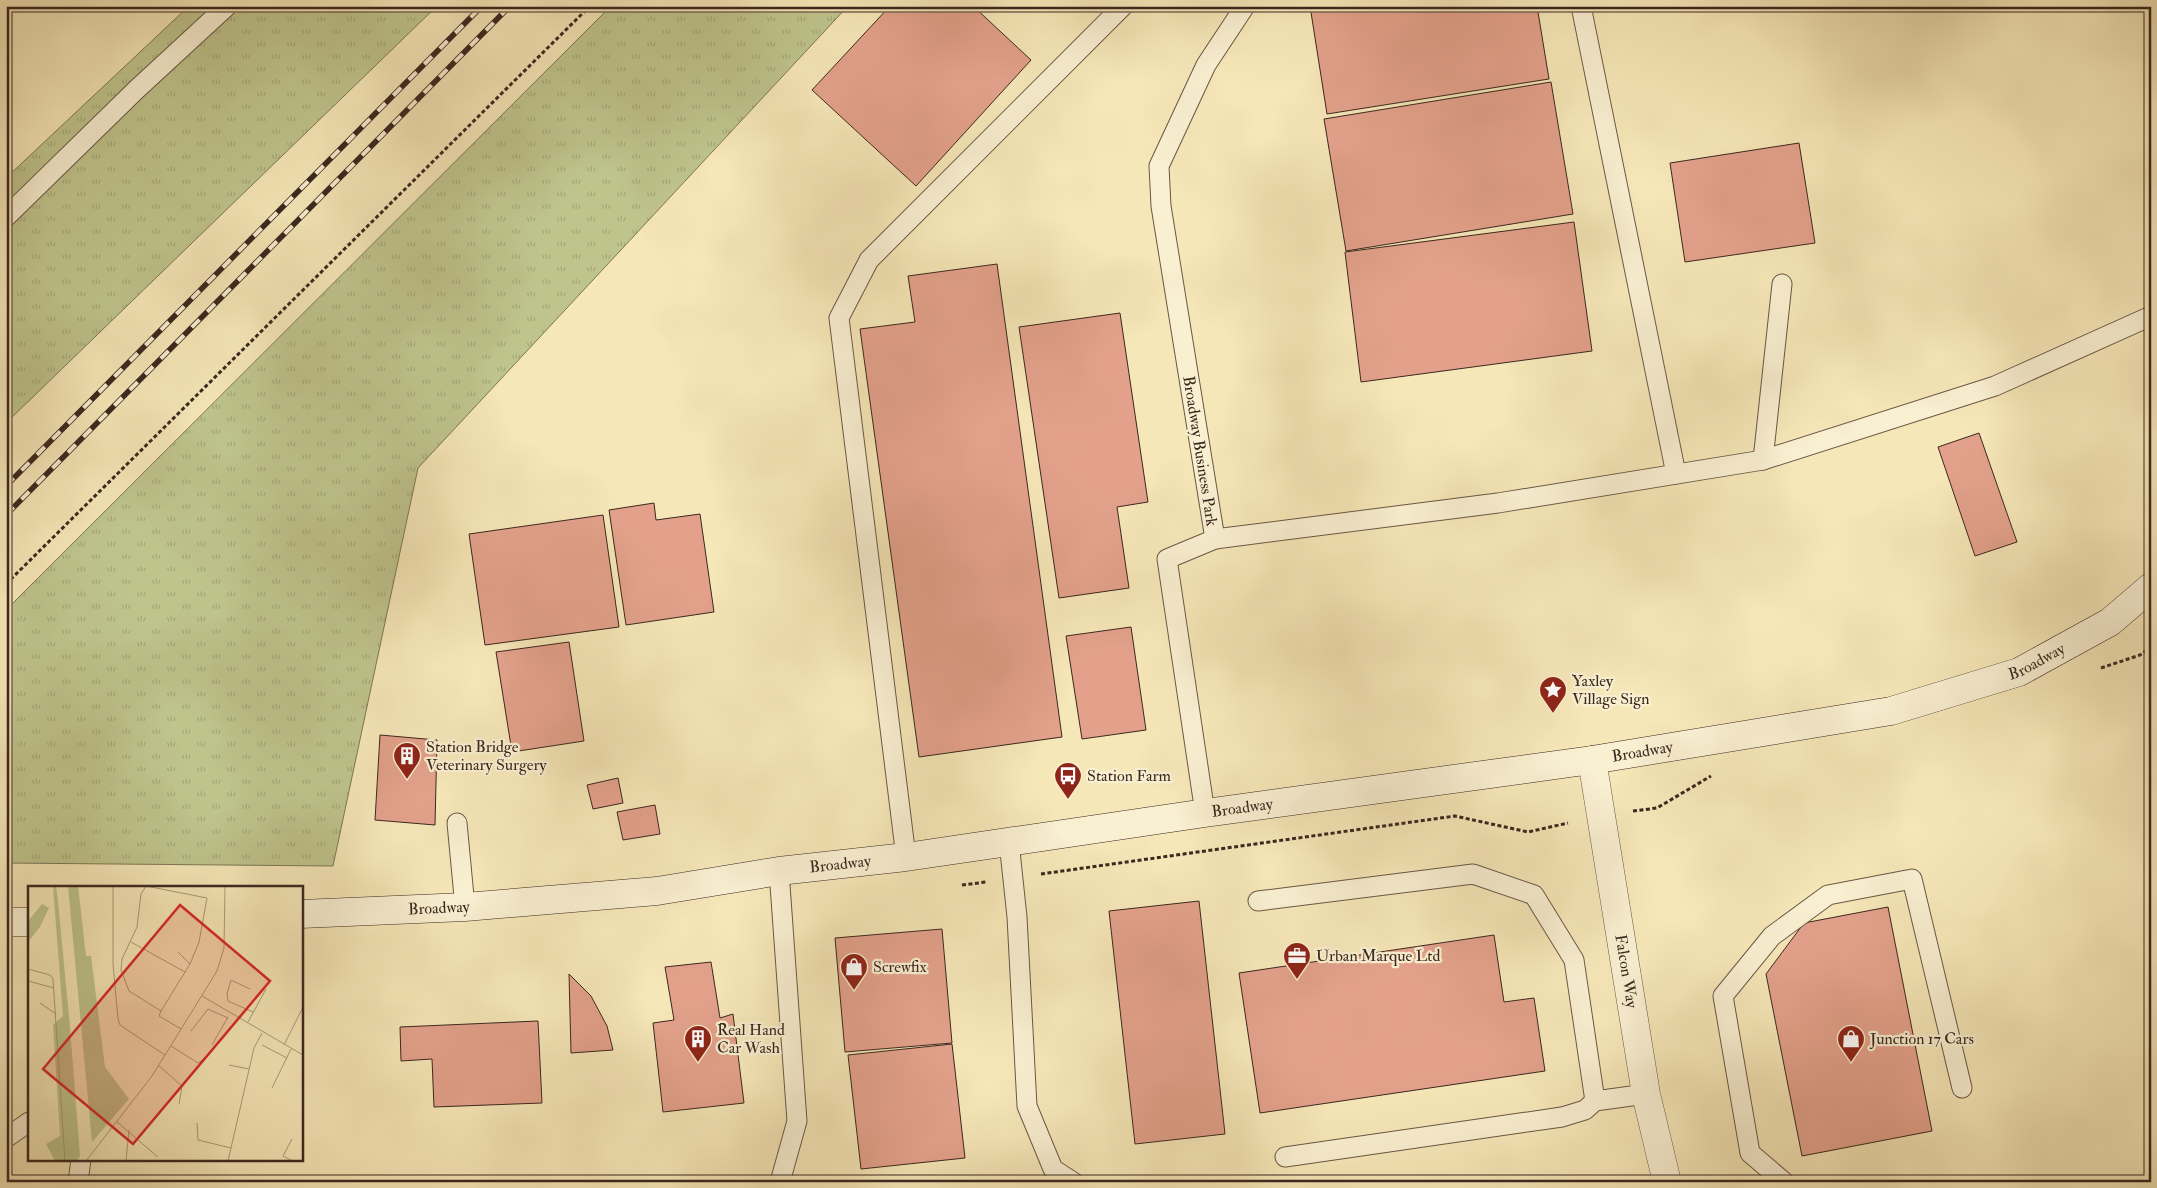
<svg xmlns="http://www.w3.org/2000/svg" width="2157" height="1188" font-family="'IM FELL Double Pica',serif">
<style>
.grass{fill:url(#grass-tufts);stroke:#7d7656}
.building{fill:#e3a18b;stroke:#3b271f}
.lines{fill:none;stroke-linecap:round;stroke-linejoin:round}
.lane-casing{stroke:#6a5745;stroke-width:21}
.street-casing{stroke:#6a5745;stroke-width:29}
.secondary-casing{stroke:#3b271f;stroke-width:29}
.path{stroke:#3b271f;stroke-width:3;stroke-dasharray:4 2.5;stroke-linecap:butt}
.lane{stroke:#f9efd1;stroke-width:19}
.street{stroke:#f9efd1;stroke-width:28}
.secondary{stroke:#f9efd1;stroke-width:28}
.rail-casing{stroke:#3b271f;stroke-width:5.5}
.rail{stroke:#f9efd1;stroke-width:4;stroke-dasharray:11;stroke-linecap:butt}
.labels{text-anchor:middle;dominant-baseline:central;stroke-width:4.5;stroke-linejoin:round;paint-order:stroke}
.street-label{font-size:16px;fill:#3b271f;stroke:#f9efd1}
.poi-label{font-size:16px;fill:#3b271f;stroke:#f9efd1;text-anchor:start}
.inset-road{fill:none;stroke:#ab9a7b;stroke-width:1}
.view{fill:#d62828;fill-opacity:0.15;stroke:#d62828;stroke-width:2.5}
.inset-edge{fill:none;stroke:#3b271f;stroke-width:2.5}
</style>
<defs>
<pattern id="grass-tufts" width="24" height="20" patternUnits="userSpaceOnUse" patternTransform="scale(1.25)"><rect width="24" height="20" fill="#bfc48d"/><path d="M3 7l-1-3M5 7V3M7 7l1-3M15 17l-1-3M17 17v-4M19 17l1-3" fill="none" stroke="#a5a879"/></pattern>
</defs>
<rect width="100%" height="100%" fill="#f6e7b8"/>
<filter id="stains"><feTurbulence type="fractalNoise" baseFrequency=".004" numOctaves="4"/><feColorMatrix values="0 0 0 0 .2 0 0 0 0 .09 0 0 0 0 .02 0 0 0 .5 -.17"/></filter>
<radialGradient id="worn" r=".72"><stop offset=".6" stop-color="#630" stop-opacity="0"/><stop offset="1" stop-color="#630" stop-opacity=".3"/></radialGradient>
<g class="grass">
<polygon points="189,6 437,6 6,423 6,178"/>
<polygon points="611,6 848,6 418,468 333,866 6,863 6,610"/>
</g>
<g class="building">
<polygon points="890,6 973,6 1031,60 916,186 812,90"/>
<polygon points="1310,6 1537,6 1549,79 1327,114"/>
<polygon points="1551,82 1573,214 1346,251 1324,119"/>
<polygon points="1799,143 1815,243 1685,262 1670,163"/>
<polygon points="1574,222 1592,351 1361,382 1345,252"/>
<polygon points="997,264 1062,737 919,757 860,329 915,322 908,276"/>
<polygon points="1120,313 1148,502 1117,507 1129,588 1059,598 1019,327"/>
<polygon points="1979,433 2017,542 1975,556 1938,447"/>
<polygon points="654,503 656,520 700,514 714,612 626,625 609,510"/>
<polygon points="603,515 619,627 485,645 469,534"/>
<polygon points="1131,627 1146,730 1082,739 1066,636"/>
<polygon points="569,642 584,741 512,752 496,652"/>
<polygon points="380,735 437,740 435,825 375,820"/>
<polygon points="618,778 623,803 593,809 587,785"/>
<polygon points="655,805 660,834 623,840 617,812"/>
<polygon points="1199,901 1225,1134 1135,1144 1109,911"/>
<polygon points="1888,907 1932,1131 1802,1156 1766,974 1804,923"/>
<polygon points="942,929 952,1043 845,1052 835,938"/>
<polygon points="1494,935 1504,1002 1534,998 1545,1071 1260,1113 1239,973"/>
<polygon points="711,962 720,1018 733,1014 744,1103 663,1112 653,1023 674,1020 665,967"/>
<polygon points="569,974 591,996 607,1026 613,1050 571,1053"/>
<polygon points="538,1021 542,1103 434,1107 432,1059 401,1061 400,1027"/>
<polygon points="952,1044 965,1158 861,1169 848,1055"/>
</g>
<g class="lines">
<defs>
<g id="lane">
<polyline points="1581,6 1676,474"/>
<polyline points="6,217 137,89 227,6"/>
<polyline points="1763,460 1782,284"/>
<polyline points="1215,539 1498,503 1763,460 1995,386 2151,316"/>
<polyline points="1205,813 1167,559 1215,539 1161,206 1159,166 1206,65 1245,6"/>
<polyline points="457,823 465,907"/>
<polyline points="1009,842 1017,917 1027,1106 1053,1169 1073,1182"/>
<polyline points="906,857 839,318 869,260 1123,6"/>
<polyline points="779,871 797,1121 780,1182"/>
<polyline points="1258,901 1473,874 1534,895 1574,960 1595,1101"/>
<polyline points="6,1138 29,1122"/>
<polyline points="1285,1157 1562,1117 1585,1110 1595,1101 1646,1094"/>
<polyline points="78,1182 81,1159"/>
<polyline points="1784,1182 1750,1153 1723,996 1772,936 1828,895 1912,879 1962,1088"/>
</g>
<g id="street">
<path id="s1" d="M1592 760 1646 1094 1667 1182"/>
</g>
<g id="secondary">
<path id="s2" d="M301 914 465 907 657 891 779 871 906 857 1205 813 1592 760 1891 711 2019 672 2110 622 2151 587"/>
<polyline points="6,922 29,922"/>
</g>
</defs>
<use href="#lane" class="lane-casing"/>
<use href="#street" class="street-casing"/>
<use href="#secondary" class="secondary-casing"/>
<g class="path">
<polyline points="6,584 590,6"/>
<polyline points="2101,668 2140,655 2151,647"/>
<polyline points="1633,811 1657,808 1711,776"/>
<polyline points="1041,874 1455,816 1528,832 1568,823"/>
<polyline points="962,885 986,882"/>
</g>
<use href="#lane" class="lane"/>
<use href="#street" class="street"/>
<use href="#secondary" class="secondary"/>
<defs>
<g id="rail">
<polyline points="6,486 482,6"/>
<polyline points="6,515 510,6"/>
</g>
</defs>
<use href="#rail" class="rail-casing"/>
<use href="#rail" class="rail"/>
</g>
<defs>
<symbol id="sight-pin" viewBox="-11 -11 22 30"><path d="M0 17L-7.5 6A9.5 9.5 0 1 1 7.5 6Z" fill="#8f2418" stroke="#f9efd1"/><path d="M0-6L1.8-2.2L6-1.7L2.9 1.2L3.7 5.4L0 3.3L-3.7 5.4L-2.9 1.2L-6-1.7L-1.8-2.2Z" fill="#fff"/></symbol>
<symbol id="building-pin" viewBox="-11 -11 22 30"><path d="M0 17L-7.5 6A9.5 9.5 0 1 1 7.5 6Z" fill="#8f2418" stroke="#f9efd1"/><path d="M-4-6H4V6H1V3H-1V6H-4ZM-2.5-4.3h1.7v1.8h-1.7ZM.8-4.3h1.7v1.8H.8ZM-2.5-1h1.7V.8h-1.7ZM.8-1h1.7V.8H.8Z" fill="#fff"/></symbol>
<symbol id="bus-pin" viewBox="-11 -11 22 30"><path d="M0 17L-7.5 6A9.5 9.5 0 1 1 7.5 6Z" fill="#8f2418" stroke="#f9efd1"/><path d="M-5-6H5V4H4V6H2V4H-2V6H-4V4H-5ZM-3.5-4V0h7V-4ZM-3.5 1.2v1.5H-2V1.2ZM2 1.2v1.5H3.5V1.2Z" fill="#fff"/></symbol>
<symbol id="office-pin" viewBox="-11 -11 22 30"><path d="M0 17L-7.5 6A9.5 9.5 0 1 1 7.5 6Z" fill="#8f2418" stroke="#f9efd1"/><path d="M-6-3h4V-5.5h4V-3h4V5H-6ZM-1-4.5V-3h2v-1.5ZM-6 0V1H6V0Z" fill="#fff"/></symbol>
<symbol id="shop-pin" viewBox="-11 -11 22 30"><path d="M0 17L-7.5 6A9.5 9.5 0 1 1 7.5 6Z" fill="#8f2418" stroke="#f9efd1"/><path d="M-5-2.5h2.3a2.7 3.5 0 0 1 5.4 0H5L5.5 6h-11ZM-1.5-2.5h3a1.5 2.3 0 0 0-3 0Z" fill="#fff"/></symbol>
</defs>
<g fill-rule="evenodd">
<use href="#sight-pin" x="1537" y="674" width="32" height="43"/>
<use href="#building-pin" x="391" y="740" width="32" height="43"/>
<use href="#bus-pin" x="1052" y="760" width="32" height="43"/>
<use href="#office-pin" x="1281" y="940" width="32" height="43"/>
<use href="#shop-pin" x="838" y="951" width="32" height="43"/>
<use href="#building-pin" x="682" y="1023" width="32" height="43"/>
<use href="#shop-pin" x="1835" y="1023" width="32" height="43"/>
</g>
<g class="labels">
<g class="street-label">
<text transform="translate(1200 451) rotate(81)">Broadway Business Park</text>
<text stroke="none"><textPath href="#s2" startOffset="1758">Broadway</textPath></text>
<text stroke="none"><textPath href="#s2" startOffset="1352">Broadway</textPath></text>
<text stroke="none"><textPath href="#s2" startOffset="948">Broadway</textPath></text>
<text stroke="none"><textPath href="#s2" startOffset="542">Broadway</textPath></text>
<text stroke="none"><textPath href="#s2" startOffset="138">Broadway</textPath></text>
<text stroke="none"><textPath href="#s1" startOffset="214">Falcon Way</textPath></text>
</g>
<g class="poi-label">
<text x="1572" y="681">Yaxley<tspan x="1572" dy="18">Village Sign</tspan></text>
<text x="426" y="747">Station Bridge<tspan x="426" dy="18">Veterinary Surgery</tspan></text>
<text x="1087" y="776">Station Farm</text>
<text x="1316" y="956">Urban Marque Ltd</text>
<text x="873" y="967">Screwfix</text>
<text x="717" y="1030">Real Hand<tspan x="717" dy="18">Car Wash</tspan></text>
<text x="1870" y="1039">Junction 17 Cars</text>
</g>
</g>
<g transform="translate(28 886)">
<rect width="275" height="275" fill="#f6e7b8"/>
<path d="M25 0H28L30 15 42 141 52 270 49 275H27L18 258 32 250 25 139 35 130ZM40 0H50L58 70H63L77 181 101 213 64 256Z" fill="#bfc48d"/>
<path d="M14 18 21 22 12 41 0 56V35Z" fill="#bfc48d"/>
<path class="inset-road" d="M85 0V78L90 133 92 139 137 169M103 56 157 86M150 66 162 78M0 83 22 89 25 93 37 275M0 95 26 102M222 103 203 94 199 108 200 115 225 126M174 110 275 169M12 117 28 128M133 125 162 78 171 56 179 12 118 0 113 8 109 41 94 73 93 84 101 105 133 125 131 130 153 143M220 136 238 103M163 145 180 123 200 132M184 159 200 131M234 159 259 172M256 159 274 123M143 160 170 177 181 169M130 179 154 200 151 218M201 179 221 183M244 202 263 163M89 236 130 271M169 237 170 254 203 262M264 253 255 270 265 275M58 275 124 190 189 85 196 62 197 0M98 275 101 244M200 275 226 162 234 147"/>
<path class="view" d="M152 19 242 95 105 258 15 183Z"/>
<rect width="275" height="275" class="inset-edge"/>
</g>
<rect width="2157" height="1188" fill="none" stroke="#f6e7b8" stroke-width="25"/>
<rect x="8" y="8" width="2142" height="1173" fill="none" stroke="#3b271f" stroke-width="2.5"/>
<rect x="12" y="12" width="2132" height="1163" fill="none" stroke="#3b271f"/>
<rect width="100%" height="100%" filter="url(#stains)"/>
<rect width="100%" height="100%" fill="url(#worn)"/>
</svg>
